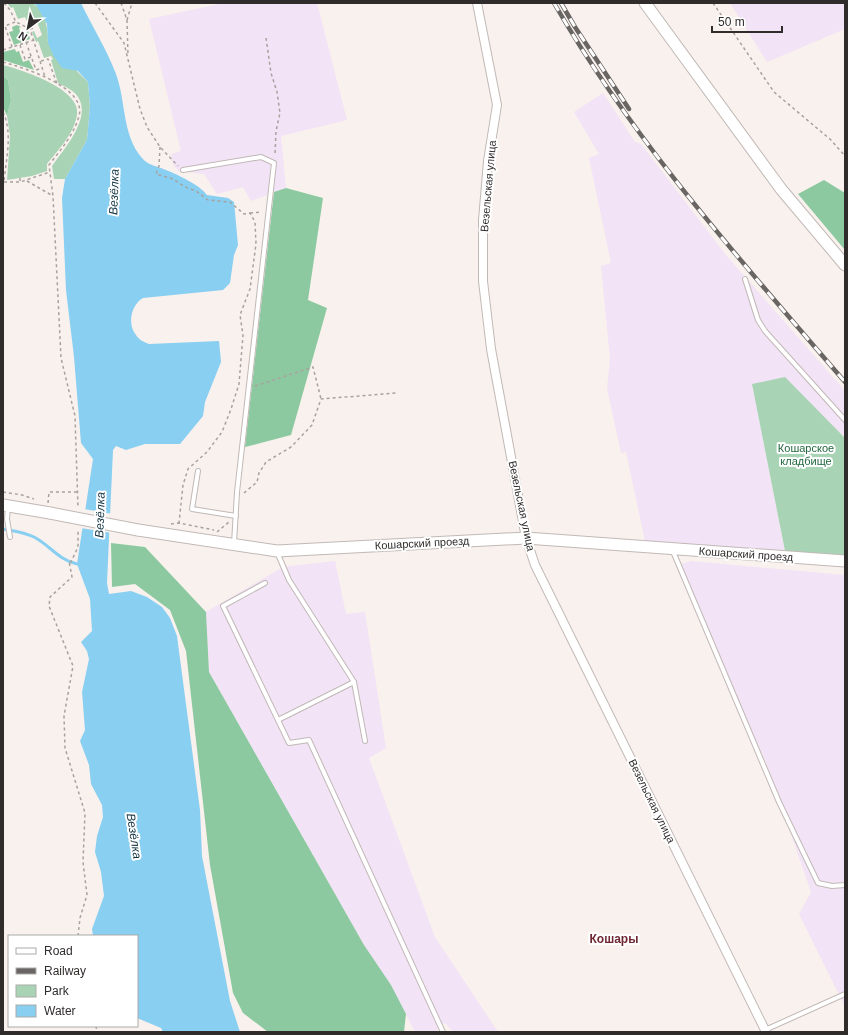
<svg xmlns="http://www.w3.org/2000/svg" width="848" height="1035" font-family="Helvetica,sans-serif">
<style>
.industrial{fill:#f2e3f6}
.green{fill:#a8d4b5}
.forest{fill:#8cc9a0}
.water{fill:#88cff2}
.pier{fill:#f9f1ed}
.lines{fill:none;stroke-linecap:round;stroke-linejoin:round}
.stream{stroke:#88cff2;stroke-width:3}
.lane-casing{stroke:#c1b9b6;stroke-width:6}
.street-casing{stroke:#c1b9b6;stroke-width:10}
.secondary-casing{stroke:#c1b9b6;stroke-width:13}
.path{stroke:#a8a29f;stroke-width:1.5;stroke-dasharray:3 3;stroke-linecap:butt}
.lane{stroke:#fff;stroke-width:4}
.street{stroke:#fff;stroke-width:8}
.secondary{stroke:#fff;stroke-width:11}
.rail-casing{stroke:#696563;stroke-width:4.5}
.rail{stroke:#fff;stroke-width:3;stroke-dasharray:9;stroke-linecap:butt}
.secondary-bridge-casing{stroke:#c1b9b6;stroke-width:13;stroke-linecap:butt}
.secondary-bridge{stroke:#fff;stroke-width:11}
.labels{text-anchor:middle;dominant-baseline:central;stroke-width:4;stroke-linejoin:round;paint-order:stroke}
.street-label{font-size:11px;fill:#2f2c2b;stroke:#fff}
.park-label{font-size:11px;fill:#24673f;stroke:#fff}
.water-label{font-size:12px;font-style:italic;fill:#0f303f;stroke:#fff}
.neighbourhood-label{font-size:12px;font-weight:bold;fill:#6e2730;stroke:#fff}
</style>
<rect width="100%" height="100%" fill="#f9f1ed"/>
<g class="industrial">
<polygon points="224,3 317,3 347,120 281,136 286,188 251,201 243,187 217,194 204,174 178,171 173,164 171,154 181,151 149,19"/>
<polygon points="730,3 845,3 845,29 767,62"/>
<polygon points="603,93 635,142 641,144 726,255 845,391 845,438 842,434 752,384 785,551 645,541 626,452 621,453 607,388 610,359 601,266 611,263 589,158 599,154 574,112"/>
<polygon points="335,561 346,614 365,612 386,748 369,758 435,937 498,1032 453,1032 445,1023 435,1032 415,1032 391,985 364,945 209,672 206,612 283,567"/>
<polygon points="691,561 845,575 845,1007 799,914 811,892 766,762 676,566"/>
</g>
<g class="green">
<path d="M7 3H32C46 10 48 29 48 43L88 82 90 107 87 140 65 179H54L52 166C64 149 92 118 78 97 74 90 65 87 58 83L51 60 53 59 51 56 44 58 38 41 36 42 32 32 34 31 37 38 42 35 38 24 35 25 32 19 30 21 32 26 30 27 25 17 18 19 13 7 11 8Z"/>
<path d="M3 65C22 70 82 89 77 115 74 134 58 150 47 164V171L32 176 7 180 10 136 7 116 11 100 8 80 3 76Z"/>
<polygon points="785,377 845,438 845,556 785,551 752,384"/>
</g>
<g class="forest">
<polygon points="17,25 21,27 19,28 21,34 28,31 30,39 14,45 9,32 13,31 12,27"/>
<polygon points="15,49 16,52 19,51 23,62 29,60 34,70 3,60 3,52"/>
<polygon points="3,76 8,80 11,100 7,116 3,107"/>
<polygon points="824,180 845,193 845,250 798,194"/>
<polygon points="286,188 323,198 308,300 327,308 291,435 245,447 274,192"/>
<polygon points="111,543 145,547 206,612 209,672 364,945 391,985 406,1014 404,1032 268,1032 243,1013 233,993 210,865 186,651 170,610 135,584 112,587"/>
</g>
<path class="water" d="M32 3H81C92 26 107 50 116 74 126 101 122 135 142 158 149 166 157 166 166 170 178 175 200 185 207 195L228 198 234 202 238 245 234 255 230 283 223 290 143 298C131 305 127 324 136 335 139 340 144 342 149 344L219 341 221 362 205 402 203 416 180 444H145L126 450 116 446 113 450 107 583 109 594 131 591 147 597 162 607 170 618 177 636 200 810 202 856 230 1001 240 1032H163L161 1028 137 1018V936H93L92 929 104 896 101 872 95 852 97 836 103 817 102 805 91 784 89 765 80 741 85 730 82 692 89 659 87 651 81 642 92 631 90 599 77 564 93 459 81 443 74 357 66 290 62 198 65 179 87 140 90 107 88 82 78 71 62 68 53 55 48 43 47 24 36 5Z"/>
<polygon class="pier" points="84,509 113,514 112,533 81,528"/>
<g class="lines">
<path class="stream" d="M3 529C14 531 24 532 34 537 51 546 57 559 77 564"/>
<defs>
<g id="lane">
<polyline points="183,170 261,157 274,163 237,492 234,544"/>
<polyline points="745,279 758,320 765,331 845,420"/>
<polyline points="198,471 192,509 236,516"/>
<polyline points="8,507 7,519 10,537"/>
<polyline points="672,549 779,802 818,883 832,886 845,885"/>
<polyline points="277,552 289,580 354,682 365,741"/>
<polyline points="265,583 223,606 289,743 309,740 443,1032"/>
<polyline points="278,720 354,682"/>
<polyline points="765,1030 845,994"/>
</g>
<polyline id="street" points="477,3 497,105 488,161 483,220 483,281 491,349 526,538 535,565 766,1032"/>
<g id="secondary">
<polyline points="645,3 781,189 845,265"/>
<polyline points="3,505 50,513"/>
<polyline points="138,530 277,551 526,538 845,561"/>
</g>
</defs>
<use href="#lane" class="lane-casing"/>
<use href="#street" class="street-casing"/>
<use href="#secondary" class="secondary-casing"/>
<g class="path">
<polyline points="4,3 10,10 16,22 30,29 45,77"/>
<polyline points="95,3 124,43 140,109 147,127 160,147 178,166"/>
<polyline points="121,3 127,20 128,56"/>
<polyline points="713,3 774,92 831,140 845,156"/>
<polyline points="127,20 132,3"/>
<polyline points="30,29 34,28 31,18"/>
<polyline points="266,38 271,73 277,92 280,113 276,131 275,155"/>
<polyline points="26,42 36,70 42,68"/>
<polyline points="20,45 25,59 31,57"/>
<polyline points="12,47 5,26 15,22"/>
<polyline points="3,50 34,40"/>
<polyline points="41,61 48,59 57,84"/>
<path d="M3 62C24 68 87 87 79 116 74 135 61 149 49 165L53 196 61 358 75 416 78 508"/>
<path d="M3 112C13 133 6 159 4 182"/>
<polyline points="160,147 159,166 156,174 173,179 185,187 196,191 208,200 230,202 244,214 250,213 255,222 256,244 250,289 240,315 243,335 239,384 231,409 222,432 207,452 188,469 183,485 179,523"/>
<polyline points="20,178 20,182"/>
<polyline points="27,181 53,196"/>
<polyline points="4,182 20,182 50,172"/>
<polyline points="250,213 262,212"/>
<polyline points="255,386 313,367 321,399"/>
<polyline points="3,492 22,495 34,499"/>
<polyline points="244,493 257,482 259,473 266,462 291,447 312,425 321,399 396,393"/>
<polyline points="48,503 49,492 79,492"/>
<polyline points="171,524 179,523 214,530"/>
<polyline points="217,532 229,522"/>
<polyline points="78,936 80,918 87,895 83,862 85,813 65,748 64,716 73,666 49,606 50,597 72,577 69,561 71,562 78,547 78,529"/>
<polyline points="96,1026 97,1032"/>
</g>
<use href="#lane" class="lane"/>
<use href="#street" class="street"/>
<use href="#secondary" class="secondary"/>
<defs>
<g id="rail">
<path d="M554 3C634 142 741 261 845 382"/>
<polyline points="561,3 575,27 629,109"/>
</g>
</defs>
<use href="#rail" class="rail-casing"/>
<use href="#rail" class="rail"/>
<defs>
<polyline id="secondary-bridge" points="50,513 138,530"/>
</defs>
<use href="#secondary-bridge" class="secondary-bridge-casing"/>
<use href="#secondary-bridge" class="secondary-bridge"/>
</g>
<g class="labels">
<g class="street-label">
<text transform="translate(488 186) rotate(-85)">Везельская улица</text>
<text transform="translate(522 506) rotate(78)">Везельская улица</text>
<text transform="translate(422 543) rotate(-3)">Кошарский проезд</text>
<text transform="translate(746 554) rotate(4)">Кошарский проезд</text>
<text transform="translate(652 801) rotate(64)">Везельская улица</text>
</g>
<g class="park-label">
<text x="806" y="448">Кошарское<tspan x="806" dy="13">кладбище</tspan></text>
</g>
<g class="water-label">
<text transform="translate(114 192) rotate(-88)">Везёлка</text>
<text transform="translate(100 515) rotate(-88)">Везёлка</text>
<text transform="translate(134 836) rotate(81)">Везёлка</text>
</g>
<g class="neighbourhood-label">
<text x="614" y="939">Кошары</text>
</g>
</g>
<rect width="848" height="1035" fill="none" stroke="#2f2c2b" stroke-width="8"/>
<rect x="8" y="935" width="130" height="92" fill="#ffffff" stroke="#acabaa"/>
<rect x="16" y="948" width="20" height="6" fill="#ffffff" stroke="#acabaa"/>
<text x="44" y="955" font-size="12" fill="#2f2c2b">Road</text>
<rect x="16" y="968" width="20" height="6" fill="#696563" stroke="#acabaa"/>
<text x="44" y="975" font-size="12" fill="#2f2c2b">Railway</text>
<rect x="16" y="985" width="20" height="12" fill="#a8d4b5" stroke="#acabaa"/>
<text x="44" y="995" font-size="12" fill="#2f2c2b">Park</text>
<rect x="16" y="1005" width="20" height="12" fill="#88cff2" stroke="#acabaa"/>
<text x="44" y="1015" font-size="12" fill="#2f2c2b">Water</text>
<g transform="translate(28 28) rotate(212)" stroke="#ffffff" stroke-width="3" paint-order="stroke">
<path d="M0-3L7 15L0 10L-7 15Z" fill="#2f2c2b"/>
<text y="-6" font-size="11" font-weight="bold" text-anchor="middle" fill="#2f2c2b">N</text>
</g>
<path d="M712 26v6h70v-6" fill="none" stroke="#2f2c2b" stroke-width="2"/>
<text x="718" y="26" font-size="12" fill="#2f2c2b" stroke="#ffffff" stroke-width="3" paint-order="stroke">50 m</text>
</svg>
